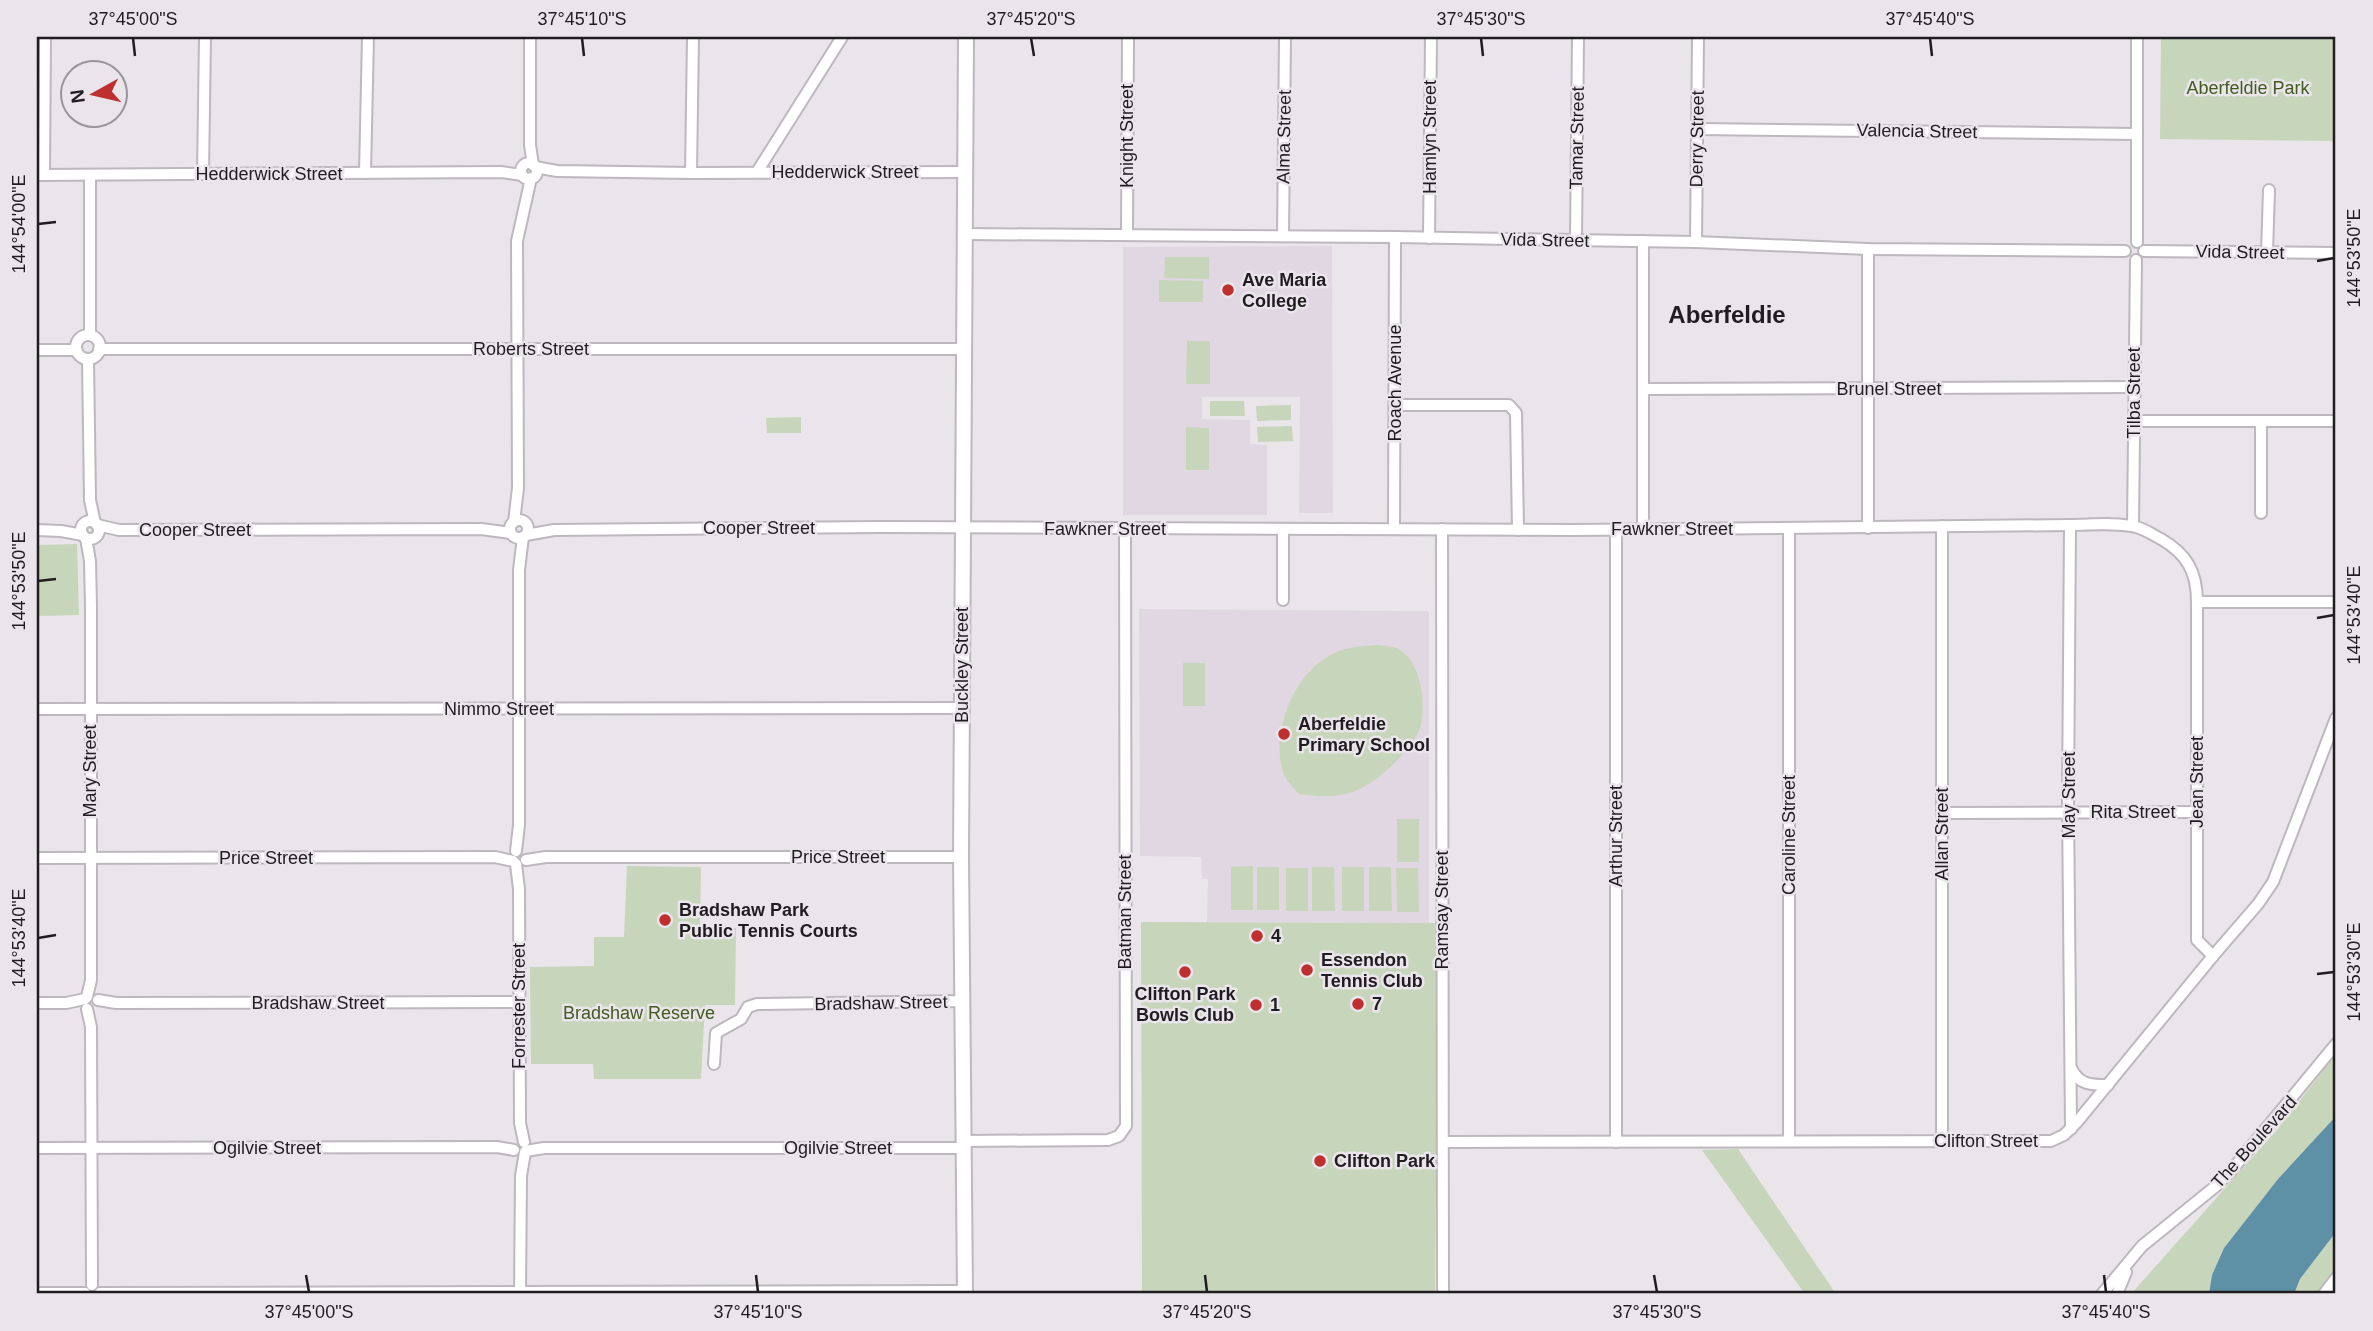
<svg xmlns="http://www.w3.org/2000/svg" width="2373" height="1331" font-family="Helvetica,sans-serif">
<style>
.built{fill:#e1d7e3}
.green{fill:#c7d5ba}
.water{fill:#5f91a6}
.lines{fill:none;stroke-linecap:round;stroke-linejoin:round}
.minor-casing{stroke:#bdb7be;stroke-width:14}
.major-casing{stroke:#bdb7be;stroke-width:18}
.minor{stroke:#fff;stroke-width:10}
.major{stroke:#fff;stroke-width:14}
.ticks{fill:none;stroke:#1f1d20;stroke-width:2.5}
.poi-dot{fill:#be2f30;stroke:#eae5eb;stroke-width:2.5}
.labels{text-anchor:middle;dominant-baseline:central;stroke-width:5;stroke-linejoin:round;paint-order:stroke}
.park-label{font-size:18px;fill:#425c20;stroke:#eae5eb}
.street-label{font-size:18px;fill:#1f1d20;stroke:#eae5eb}
.poi-label{font-size:18px;font-weight:bold;fill:#1f1d20;stroke:#eae5eb;text-anchor:start}
.district-label{font-size:24px;font-weight:bold;fill:#1f1d20;stroke:#eae5eb}
.neatline{fill:none;stroke:#1f1d20;stroke-width:2.5}
.ticks-label{font-size:18px;text-anchor:middle;fill:#1f1d20}
</style>
<rect width="100%" height="100%" fill="#eae5eb"/>
<g class="built">
<polygon points="1332,246 1333,513 1299,513 1300,397 1202,397 1202,419 1250,420 1250,444 1267,445 1267,515 1123,515 1123,247"/>
<polygon points="1139,609 1429,611 1429,923 1207,922 1208,879 1202,879 1201,857 1140,856"/>
</g>
<g class="green">
<polygon points="2161,37 2336,37 2336,141 2160,139"/>
<polygon points="1165,257 1209,257 1209,279 1164,278"/>
<polygon points="1159,280 1203,281 1203,302 1159,302"/>
<polygon points="1187,341 1210,341 1210,384 1186,384"/>
<polygon points="1210,401 1244,401 1245,416 1210,416"/>
<polygon points="1291,405 1291,420 1257,421 1256,406"/>
<polygon points="801,417 801,433 767,433 766,418"/>
<polygon points="1292,426 1293,441 1258,442 1257,427"/>
<polygon points="1186,427 1209,428 1209,470 1186,470"/>
<polygon points="77,544 79,615 37,616 37,545"/>
<path d="M1379 645C1385 646 1395 646 1400 650 1421 663 1426 702 1421 725 1416 746 1378 782 1358 790 1338 798 1320 797 1299 794 1294 788 1285 780 1283 772 1271 734 1292 678 1327 657 1343 647 1360 646 1379 645Z"/>
<rect x="1183" y="663" width="22" height="43"/>
<rect x="1397" y="819" width="22" height="43"/>
<polygon points="627,866 701,867 700,926 736,928 735,1005 705,1005 701,1079 594,1079 593,1064 531,1064 530,967 594,966 594,937 624,937"/>
<polygon points="1253,866 1253,910 1231,910 1231,867"/>
<rect x="1257" y="867" width="22" height="43"/>
<polygon points="1312,867 1334,867 1335,911 1312,911"/>
<rect x="1342" y="867" width="22" height="44"/>
<polygon points="1369,867 1391,867 1392,911 1369,911"/>
<rect x="1286" y="868" width="22" height="43"/>
<polygon points="1396,868 1418,868 1419,912 1397,912"/>
<polygon points="1141,922 1438,923 1435,1294 1142,1294"/>
<polygon points="2336,1054 2336,1116 2278,1179 2224,1248 2212,1275 2209,1294 2131,1294 2276,1131"/>
<polygon points="1738,1149 1836,1294 1805,1294 1702,1150"/>
<polygon points="2336,1232 2336,1278 2323,1294 2294,1294 2300,1279"/>
</g>
<polygon class="water" points="2336,1116 2336,1232 2300,1279 2294,1294 2209,1294 2212,1275 2224,1248 2278,1179"/>
<g class="lines">
<defs>
<g id="minor">
<polyline points="530,37 530,145 533,165"/>
<polyline points="1697,129 2137,134"/>
<circle cx="529" cy="171" r="8"/>
<polyline points="535,167 557,171 691,173 964,172"/>
<polyline points="757,172 842,37"/>
<polyline points="365,173 368,37"/>
<polyline points="691,173 693,37"/>
<polyline points="203,174 205,37"/>
<polyline points="37,175 501,172 522,175"/>
<polyline points="44,175 45,37"/>
<polyline points="964,234 1395,237 1696,242 1868,249 2125,251"/>
<polyline points="1127,235 1128,37"/>
<polyline points="1283,236 1285,37"/>
<polyline points="1429,238 1431,37"/>
<polyline points="1576,240 1578,37"/>
<polyline points="1696,242 1698,37"/>
<polyline points="2137,242 2137,37"/>
<polyline points="1868,249 1868,528"/>
<polyline points="2144,251 2336,253"/>
<polyline points="2267,253 2269,190"/>
<polyline points="90,335 90,175"/>
<circle cx="88" cy="347" r="12"/>
<polyline points="99,349 963,349"/>
<polyline points="37,350 76,350"/>
<polyline points="88,359 90,500 95,523"/>
<polyline points="1643,389 2135,387"/>
<polyline points="1395,405 1509,405 1516,413 1518,530"/>
<polyline points="2134,421 2336,421"/>
<polyline points="2261,513 2261,421"/>
<circle cx="519" cy="529" r="9"/>
<circle cx="90" cy="530" r="9"/>
<polyline points="514,522 518,488 517,241 531,178"/>
<polyline points="97,525 119,530 481,529 511,533"/>
<polyline points="2070,525 2068,802 2071,1129"/>
<polyline points="1942,526 1942,1142"/>
<polyline points="2133,526 2136,260"/>
<polyline points="1283,529 1283,600"/>
<polyline points="1394,529 1395,237"/>
<polyline points="1442,529 1443,1294"/>
<polyline points="1616,529 1616,1142"/>
<polyline points="1643,529 1643,241"/>
<polyline points="37,530 61,531 83,535"/>
<path d="M526 535 554 530 880 527 1574 530 2070 525C2091 525 2116 522 2136 527 2145 529 2153 535 2161 539 2187 554 2197 572 2197 602H2336"/>
<polyline points="86,538 90,561 91,607 91,980 87,997"/>
<polyline points="2197,602 2197,940 2213,956"/>
<polyline points="37,709 962,708"/>
<polyline points="1943,813 2197,812"/>
<polyline points="516,851 519,825 519,570 523,537"/>
<polyline points="37,858 495,857 513,861"/>
<polyline points="526,860 546,857 961,857"/>
<polyline points="516,864 519,889 520,1123 524,1142"/>
<polyline points="98,1000 116,1003 519,1002"/>
<polyline points="37,1003 66,1003 85,999"/>
<polyline points="87,1009 91,1027 92,1285"/>
<polyline points="714,1064 716,1033 741,1019 748,1007 757,1004 963,1001"/>
<path d="M2071 1068C2079 1085 2091 1085 2108 1085"/>
<polyline points="963,1141 1108,1140 1119,1136 1126,1126 1125,529"/>
<polyline points="1789,1141 1789,529"/>
<polyline points="1444,1142 2051,1141 2064,1135 2077,1122 2213,956 2258,904 2273,882 2336,718"/>
<polyline points="37,1148 497,1147 514,1150"/>
<polyline points="526,1151 544,1148 963,1148"/>
<polyline points="37,1293 85,1293"/>
<polyline points="100,1293 965,1291"/>
<polyline points="520,1294 521,1176 525,1152"/>
<polyline points="2102,1294 2142,1246 2216,1186 2231,1171 2336,1044"/>
<polyline points="2117,1294 2126,1272"/>
<polyline points="2324,1294 2336,1278"/>
</g>
<polyline id="major" points="965,1294 961,857 966,37"/>
</defs>
<use href="#minor" class="minor-casing"/>
<use href="#major" class="major-casing"/>
<use href="#minor" class="minor"/>
<use href="#major" class="major"/>
</g>
<path class="ticks" d="M133 38 135 56M582 38 584 56M1031 38 1034 56M1481 38 1483 56M1930 38 1932 56M38 224 56 222M2317 261 2334 258M38 581 56 579M2317 618 2334 615M38 938 56 935M2317 974 2334 972M306 1275 309 1292M756 1275 758 1292M1205 1275 1207 1292M1654 1275 1657 1292M2104 1275 2106 1292"/>
<g class="poi-dot">
<circle cx="1228" cy="290" r="7"/>
<circle cx="1284" cy="734" r="7"/>
<circle cx="665" cy="920" r="7"/>
<circle cx="1257" cy="936" r="7"/>
<circle cx="1307" cy="970" r="7"/>
<circle cx="1185" cy="972" r="7"/>
<circle cx="1358" cy="1004" r="7"/>
<circle cx="1256" cy="1005" r="7"/>
<circle cx="1320" cy="1161" r="7"/>
</g>
<g class="labels">
<g class="park-label">
<text x="2248" y="88">Aberfeldie Park</text>
<text x="639" y="1013">Bradshaw Reserve</text>
</g>
<g class="street-label">
<text transform="translate(1917 131) rotate(1)">Valencia Street</text>
<text transform="translate(1127 136) rotate(-90)">Knight Street</text>
<text transform="translate(1284 137) rotate(-89)">Alma Street</text>
<text transform="translate(1430 137) rotate(-90)">Hamlyn Street</text>
<text transform="translate(1577 138) rotate(-89)">Tamar Street</text>
<text transform="translate(1697 139) rotate(-89)">Derry Street</text>
<text x="845" y="172">Hedderwick Street</text>
<text x="269" y="174">Hedderwick Street</text>
<text transform="translate(1545 240) rotate(1)">Vida Street</text>
<text transform="translate(2240 252) rotate(1)">Vida Street</text>
<text x="531" y="349">Roberts Street</text>
<text transform="translate(1395 383) rotate(-90)">Roach Avenue</text>
<text x="1889" y="389">Brunel Street</text>
<text transform="translate(2134 393) rotate(-90)">Tilba Street</text>
<text x="759" y="528">Cooper Street</text>
<text x="1105" y="529">Fawkner Street</text>
<text x="1672" y="529">Fawkner Street</text>
<text x="195" y="530">Cooper Street</text>
<text transform="translate(962 665) rotate(-90)">Buckley Street</text>
<text x="499" y="709">Nimmo Street</text>
<text transform="translate(90 771) rotate(-90)">Mary Street</text>
<text transform="translate(2197 782) rotate(-90)">Jean Street</text>
<text transform="translate(2069 795) rotate(-90)">May Street</text>
<text x="2133" y="812">Rita Street</text>
<text transform="translate(1942 834) rotate(-90)">Allan Street</text>
<text transform="translate(1789 835) rotate(-90)">Caroline Street</text>
<text transform="translate(1616 836) rotate(-90)">Arthur Street</text>
<text x="838" y="857">Price Street</text>
<text x="266" y="858">Price Street</text>
<text transform="translate(1442 910) rotate(-90)">Ramsay Street</text>
<text transform="translate(1125 912) rotate(-90)">Batman Street</text>
<text x="318" y="1003">Bradshaw Street</text>
<text transform="translate(881 1003) rotate(-1)">Bradshaw Street</text>
<text transform="translate(519 1006) rotate(-90)">Forrester Street</text>
<text x="1986" y="1141">Clifton Street</text>
<text transform="translate(2254 1142) rotate(-48)">The Boulevard</text>
<text x="267" y="1148">Ogilvie Street</text>
<text x="838" y="1148">Ogilvie Street</text>
</g>
<g class="poi-label">
<text x="1242" y="280">Ave Maria<tspan x="1242" dy="21">College</tspan></text>
<text x="1298" y="724">Aberfeldie<tspan x="1298" dy="21">Primary School</tspan></text>
<text x="679" y="910">Bradshaw Park<tspan x="679" dy="21">Public Tennis Courts</tspan></text>
<text x="1271" y="936">4</text>
<text x="1321" y="960">Essendon<tspan x="1321" dy="21">Tennis Club</tspan></text>
<text x="1185" y="994" text-anchor="middle">Clifton Park<tspan x="1185" dy="21">Bowls Club</tspan></text>
<text x="1372" y="1004">7</text>
<text x="1270" y="1005">1</text>
<text x="1334" y="1161">Clifton Park</text>
</g>
<g class="district-label">
<text x="1727" y="314">Aberfeldie</text>
</g>
</g>
<rect width="2373" height="1331" fill="none" stroke="#eae5eb" stroke-width="77"/>
<g transform="translate(94 94) rotate(262)"><circle r="33" fill="#eae5eb" stroke="#99959a" stroke-width="2"/>
<path d="M0-5L12 26L0 18L-12 26Z" fill="#be2f30"/>
<text y="-10" font-size="19" font-weight="bold" text-anchor="middle" fill="#1f1d20">N</text>
</g>
<rect x="38" y="38" width="2296" height="1254" class="neatline"/>
<g class="ticks-label">
<text x="133" y="25">37°45'00"S</text>
<text x="582" y="25">37°45'10"S</text>
<text x="1031" y="25">37°45'20"S</text>
<text x="1481" y="25">37°45'30"S</text>
<text x="1930" y="25">37°45'40"S</text>
<text transform="translate(19 224) rotate(-90)" y="6">144°54'00"E</text>
<text transform="translate(2354 258) rotate(-90)" y="6">144°53'50"E</text>
<text transform="translate(19 581) rotate(-90)" y="6">144°53'50"E</text>
<text transform="translate(2354 615) rotate(-90)" y="6">144°53'40"E</text>
<text transform="translate(19 938) rotate(-90)" y="6">144°53'40"E</text>
<text transform="translate(2354 972) rotate(-90)" y="6">144°53'30"E</text>
<text x="309" y="1318">37°45'00"S</text>
<text x="758" y="1318">37°45'10"S</text>
<text x="1207" y="1318">37°45'20"S</text>
<text x="1657" y="1318">37°45'30"S</text>
<text x="2106" y="1318">37°45'40"S</text>
</g>
</svg>
